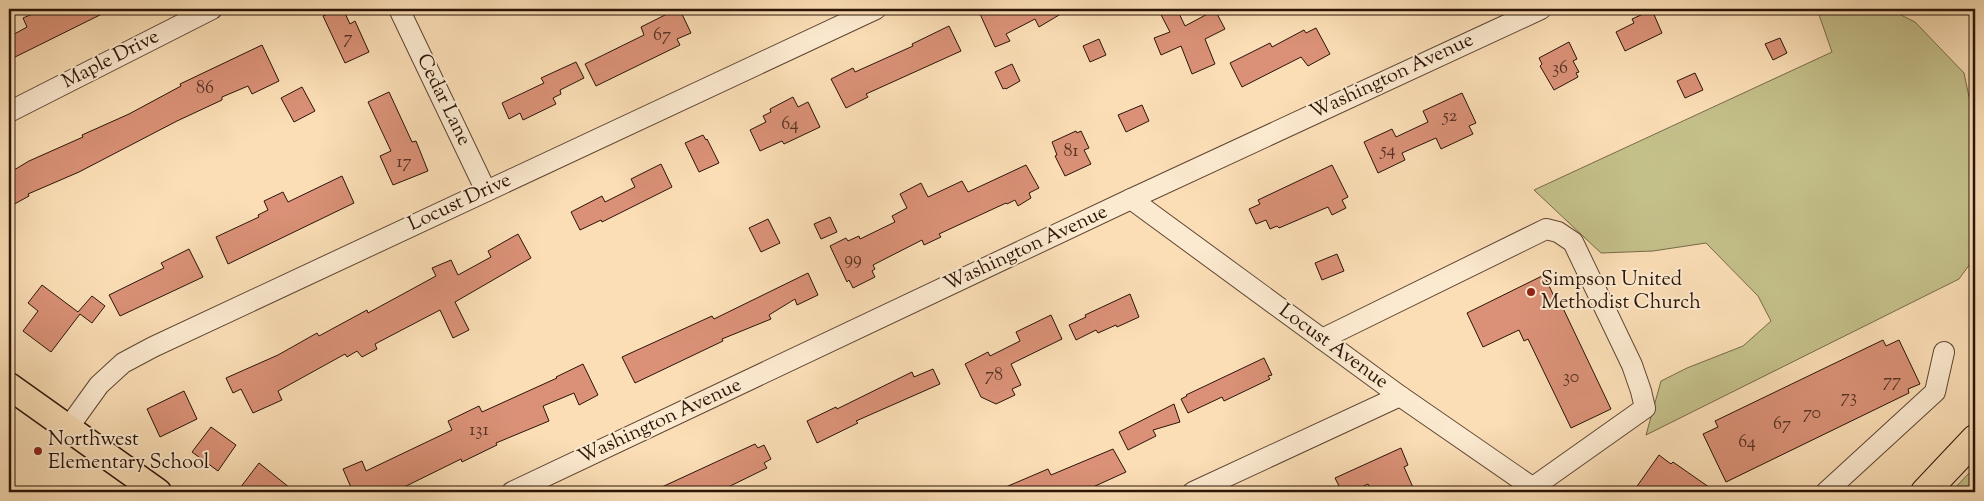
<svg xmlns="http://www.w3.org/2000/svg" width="1984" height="501" font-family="'Sorts Mill Goudy',serif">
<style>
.green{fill:#c4c08a;stroke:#786a48}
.building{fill:#da9177;stroke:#2b1407}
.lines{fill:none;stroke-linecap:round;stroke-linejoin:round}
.minor-casing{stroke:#5f4633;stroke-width:22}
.major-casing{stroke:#2b1407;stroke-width:29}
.highway-casing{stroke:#2b1407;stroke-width:30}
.minor{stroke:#fcead0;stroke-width:20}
.major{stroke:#fbdeb6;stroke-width:26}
.highway{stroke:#fbdeb6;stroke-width:28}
.poi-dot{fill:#8f2418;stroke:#fcead0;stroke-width:2}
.labels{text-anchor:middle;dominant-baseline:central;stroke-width:4;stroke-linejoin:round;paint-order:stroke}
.number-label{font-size:18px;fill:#573323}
.street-label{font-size:20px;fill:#2b1407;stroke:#fcead0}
.poi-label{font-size:20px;fill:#2b1407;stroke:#fcead0;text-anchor:start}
</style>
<rect width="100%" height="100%" fill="#fbdeb6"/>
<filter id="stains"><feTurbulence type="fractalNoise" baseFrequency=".004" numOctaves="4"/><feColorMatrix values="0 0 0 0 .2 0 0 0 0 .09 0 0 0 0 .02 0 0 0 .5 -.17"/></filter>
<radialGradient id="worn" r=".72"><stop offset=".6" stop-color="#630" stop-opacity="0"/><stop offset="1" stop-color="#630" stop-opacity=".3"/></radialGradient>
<g class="green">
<polygon points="1817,9 1889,9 1915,22 1964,73 1975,125 1975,257 1959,279 1646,435 1661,381 1687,368 1743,346 1771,321 1758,296 1706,243 1653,251 1601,253 1534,190 1832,52"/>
<polygon points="1975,467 1975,484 1968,492 1951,492"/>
</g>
<g class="building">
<polygon points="44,9 112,9 9,60 9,37 27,27 23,18"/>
<polygon points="339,9 343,9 350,24 355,21 369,52 345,63 323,16"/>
<polygon points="991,9 1069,9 1039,27 1035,19 1006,34 1010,41 995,47 980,14"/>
<polygon points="1158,9 1177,9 1185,26 1215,10 1225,29 1205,39 1215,64 1192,74 1181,46 1161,55 1154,38 1170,32"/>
<polygon points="1652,10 1662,33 1625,51 1616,32 1634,23 1632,19"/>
<polygon points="673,11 675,14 681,12 691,33 677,39 680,45 596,86 585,64 644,35 641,27"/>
<polygon points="949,26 961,51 866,94 868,97 846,108 831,79 853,68 855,72 913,46 912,44"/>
<polygon points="1316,28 1330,54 1308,66 1301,57 1242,87 1230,63 1270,43 1272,47 1304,30 1306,33"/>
<polygon points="1780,38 1787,53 1773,60 1765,44"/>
<polygon points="1099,39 1106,55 1090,62 1083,46"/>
<polygon points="1569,42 1577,59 1573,61 1579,72 1576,73 1578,77 1554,90 1540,66 1542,64 1539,58"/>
<polygon points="262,45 279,81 252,94 248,86 222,97 222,100 177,121 79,172 28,194 29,196 9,207 9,173 29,161 83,137 82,135 129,114 181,86 180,84"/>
<polygon points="576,62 584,78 560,90 561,94 553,98 556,104 523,120 520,113 509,119 502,103 544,83 541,78"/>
<polygon points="1012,64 1020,81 1006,89 1005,88 1003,89 995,72"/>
<polygon points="1695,73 1703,90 1685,98 1677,81"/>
<polygon points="302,87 315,111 294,122 281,98"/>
<polygon points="389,92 412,142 416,141 428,171 393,185 380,156 391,151 368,102"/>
<polygon points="1462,93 1476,123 1469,126 1473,134 1441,149 1436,138 1402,153 1405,160 1378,173 1364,142 1392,129 1396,137 1428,122 1423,111"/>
<polygon points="793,97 798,107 808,102 820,127 784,144 782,141 760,151 750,130 766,122 763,116 771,112 770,109"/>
<polygon points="1142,105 1149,121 1126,132 1118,115"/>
<polygon points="1076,131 1077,133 1081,131 1089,148 1084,150 1091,164 1065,176 1055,156 1057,155 1052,142"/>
<polygon points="703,135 706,140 707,139 719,163 699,172 685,143"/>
<polygon points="661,164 672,187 602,222 601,220 580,230 571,212 602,196 605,202 635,187 631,179"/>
<polygon points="1026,165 1039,188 1029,193 1031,198 1018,206 1015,200 1007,204 1006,203 939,234 941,237 924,245 922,240 873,265 875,269 872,271 875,277 853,288 849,280 847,282 830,246 846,238 848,241 859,236 860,239 895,222 892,216 907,208 900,194 921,183 928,197 962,181 968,192"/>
<polygon points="1332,165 1348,197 1342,200 1346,208 1332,215 1328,207 1279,228 1277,226 1270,229 1266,220 1256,224 1249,209 1260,204 1258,200"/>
<polygon points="342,176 354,203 228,264 216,237 259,217 258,215 268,210 264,201 283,192 288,202"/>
<polygon points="830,217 837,232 821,239 814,224"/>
<polygon points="768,219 780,243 761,252 749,228"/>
<polygon points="518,234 531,258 455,302 469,330 453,338 440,310 375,344 377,349 362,357 357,351 347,357 345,354 278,391 282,400 253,413 241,389 233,393 226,378 278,355 317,333 319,336 367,310 368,313 436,276 432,268 451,260 458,275 491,257 488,251"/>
<polygon points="189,249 203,277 120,316 109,295 164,268 161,263"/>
<polygon points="1337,254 1344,271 1322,280 1315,263"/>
<polygon points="808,273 818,295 797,305 795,299 769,315 771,319 722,339 723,341 635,383 622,357 712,316 714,319"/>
<polygon points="1544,275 1558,305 1561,304 1611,409 1571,428 1528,339 1524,341 1519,330 1483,347 1467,313"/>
<polygon points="42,285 78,312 92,296 105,306 92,323 80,314 51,352 23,331 38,311 28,303"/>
<polygon points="1130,294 1139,317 1117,327 1116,325 1098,333 1096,330 1076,340 1069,325 1086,317 1085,315"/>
<polygon points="1051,315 1062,339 1011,364 1021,385 1012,389 1015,395 996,404 981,397 965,364 988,352 990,356 1020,341 1016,332"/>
<polygon points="1883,340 1886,346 1899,340 1920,384 1908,389 1909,393 1726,482 1703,434 1718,427 1715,421"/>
<polygon points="1264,358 1272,375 1268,376 1270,379 1224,401 1222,397 1188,413 1181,399 1187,396 1186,395"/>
<polygon points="583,364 598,395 579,405 574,393 543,406 549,421 496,443 497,445 462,462 461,459 394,492 353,492 343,469 362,461 366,471 452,430 448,421 479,406 482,412 557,378 556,377"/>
<polygon points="933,369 940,384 856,421 858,423 817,443 807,421 836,407 837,409 912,372 914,377"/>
<polygon points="184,391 197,419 160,437 147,409"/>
<polygon points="1174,404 1180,422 1153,430 1156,436 1128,450 1119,432"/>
<polygon points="211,427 236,445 218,471 192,452"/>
<polygon points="755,444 758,448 764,445 771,459 764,463 767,468 718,492 651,492"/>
<polygon points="1401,448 1408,465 1404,467 1415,492 1372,492 1368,484 1351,492 1342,492 1335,478"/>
<polygon points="1113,449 1126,472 1082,492 994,492 1048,469 1051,475"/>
<polygon points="1659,455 1671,464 1673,462 1716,492 1633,492"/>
<polygon points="259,463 295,492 237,492"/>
</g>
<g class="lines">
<defs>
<g id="minor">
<polyline points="399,9 486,191"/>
<polyline points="9,112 212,9"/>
<polyline points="1131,199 1400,396 1539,492"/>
<polyline points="1322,339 1546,229 1558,232 1573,242 1632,365 1641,391 1645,408 1532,488"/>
<polyline points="68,428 99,385 123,363 153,347 876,9"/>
<polyline points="512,492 1131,199 1541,9"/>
<polyline points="1193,492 1400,396"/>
<polyline points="1826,492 1935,392 1944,352"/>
</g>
<polyline id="major" points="9,386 158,492"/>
<polyline id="highway" points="1925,492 1975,439"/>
</defs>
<use href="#minor" class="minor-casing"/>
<use href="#major" class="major-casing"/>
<use href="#highway" class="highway-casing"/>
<use href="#minor" class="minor"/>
<use href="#major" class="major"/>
<use href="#highway" class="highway"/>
</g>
<g class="poi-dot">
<circle cx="1531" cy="292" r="5"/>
<circle cx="38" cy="451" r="5"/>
</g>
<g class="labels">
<g class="number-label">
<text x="662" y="36">67</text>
<text x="348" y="39">7</text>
<text x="1560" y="69">36</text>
<text x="205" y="89">86</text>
<text x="1450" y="117">52</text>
<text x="790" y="125">64</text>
<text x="1388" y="151">54</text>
<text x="1071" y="152">81</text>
<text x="404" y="163">17</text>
<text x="853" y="260">99</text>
<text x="994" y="376">78</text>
<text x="1571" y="378">30</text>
<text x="1892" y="382">77</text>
<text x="1849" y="398">73</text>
<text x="1812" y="414">70</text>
<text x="1782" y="425">67</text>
<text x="479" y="431">131</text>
<text x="1747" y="443">64</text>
</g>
<g class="street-label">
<text transform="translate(111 60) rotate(-27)">Maple Drive</text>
<text transform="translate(1392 77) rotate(-25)">Washington Avenue</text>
<text transform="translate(443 100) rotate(64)">Cedar Lane</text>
<text transform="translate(460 203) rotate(-25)">Locust Drive</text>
<text transform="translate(1026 249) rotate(-25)">Washington Avenue</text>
<text transform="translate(1333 347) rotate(36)">Locust Avenue</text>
<text transform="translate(660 422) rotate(-25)">Washington Avenue</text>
</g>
<g class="poi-label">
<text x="1541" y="280">Simpson United<tspan x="1541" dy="23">Methodist Church</tspan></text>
<text x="48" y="440">Northwest<tspan x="48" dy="23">Elementary School</tspan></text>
</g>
</g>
<rect width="1984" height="501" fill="none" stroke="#fbdeb6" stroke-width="30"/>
<rect x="10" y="10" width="1964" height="481" fill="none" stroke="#2b1407" stroke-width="2.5"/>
<rect x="15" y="15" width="1954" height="471" fill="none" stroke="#2b1407"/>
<rect width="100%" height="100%" filter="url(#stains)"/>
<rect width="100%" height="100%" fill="url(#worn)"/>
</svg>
